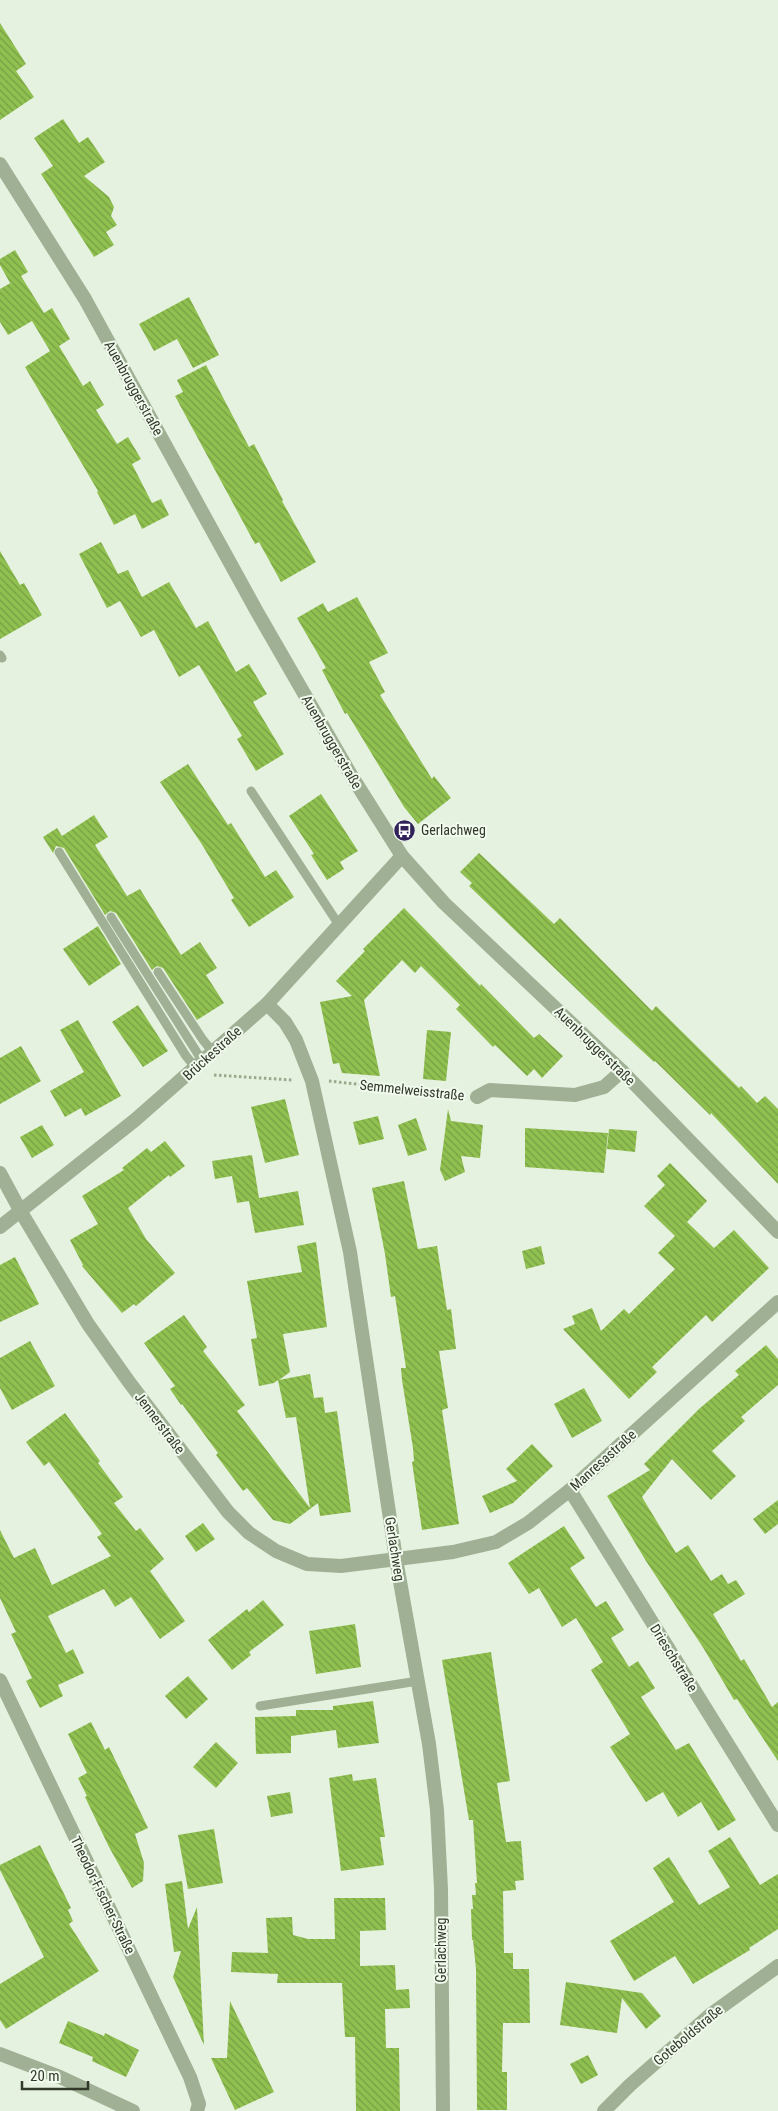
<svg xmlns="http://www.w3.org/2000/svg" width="778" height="2111" font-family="'Roboto Condensed',sans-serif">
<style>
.building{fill:url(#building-back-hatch)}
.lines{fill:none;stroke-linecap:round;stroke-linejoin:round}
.path{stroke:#98aa8c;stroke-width:3;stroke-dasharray:2.5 2.5;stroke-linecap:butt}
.service{stroke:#9fb095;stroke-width:9}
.minor{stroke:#9fb095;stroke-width:14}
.labels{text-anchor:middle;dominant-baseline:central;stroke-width:4;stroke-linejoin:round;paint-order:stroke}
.street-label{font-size:14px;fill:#32392b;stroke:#f0faed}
.poi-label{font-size:14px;fill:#32392b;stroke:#f0faed;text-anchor:start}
</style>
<defs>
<pattern id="building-back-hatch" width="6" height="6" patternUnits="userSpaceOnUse" patternTransform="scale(1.25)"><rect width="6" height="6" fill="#90c150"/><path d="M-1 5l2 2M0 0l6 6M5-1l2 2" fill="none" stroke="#769e43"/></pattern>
</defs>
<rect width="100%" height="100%" fill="#e6f2e0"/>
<g class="building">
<polygon points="0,23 26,64 16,71 34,97 0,120"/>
<polygon points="63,119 79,143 88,137 105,162 84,176 109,197 114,207 111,216 117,225 106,232 114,245 94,257 41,174 53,166 34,138"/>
<polygon points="15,250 28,272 21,276 44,313 52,308 70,339 59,346 83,386 90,381 104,405 96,410 117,444 128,437 141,459 132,464 152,503 161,499 169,515 142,529 135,514 114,525 97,492 98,491 25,367 50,351 32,321 8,335 0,322 0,289 14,281 10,283 0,265 0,259"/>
<polygon points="189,297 219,355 193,368 177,339 154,351 139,324"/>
<polygon points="206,365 249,447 254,444 283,500 282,501 316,562 281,582 259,542 255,544 175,396 183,392 177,380"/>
<polygon points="101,542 118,574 128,570 142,597 169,582 196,628 208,621 236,672 249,664 267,694 253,702 284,754 256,771 237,739 242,736 199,665 179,677 154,630 141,637 120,601 107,608 79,554"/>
<polygon points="0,551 20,585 24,583 42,615 0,639"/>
<polygon points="357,597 388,653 369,662 385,692 380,695 432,779 434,776 451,798 418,824 404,807 347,713 345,714 322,670 326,668 297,618 323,603 328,612"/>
<polygon points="188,764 228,825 231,823 265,877 276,870 294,897 249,927 231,900 234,898 201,843 160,782"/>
<polygon points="321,794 358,851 340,862 344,869 327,880 311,855 314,854 289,816"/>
<polygon points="94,815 108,837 95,845 127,896 140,889 181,955 200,942 217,968 206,975 224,1003 197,1020 163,968 157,966 152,970 116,913 110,911 105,915 64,848 56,846 53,853 43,837 57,828 62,836"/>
<polygon points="479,853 554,924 560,918 652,1011 656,1006 739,1088 741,1086 757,1103 765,1096 778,1109 778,1184 711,1113 710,1115 655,1061 654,1062 614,1025 469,886 472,883 460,872"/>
<polygon points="404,908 480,986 481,984 534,1038 539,1034 563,1056 542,1078 534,1069 527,1076 495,1045 493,1047 456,1009 460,1005 421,966 415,973 402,960 364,1000 380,1076 342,1073 339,1063 333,1064 320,1002 352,996 336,981 365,951 363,949"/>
<polygon points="98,926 121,964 89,986 63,949"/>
<polygon points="138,1005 168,1051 143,1067 112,1022"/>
<polygon points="78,1020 121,1096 85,1116 81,1108 65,1117 50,1091 84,1072 60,1030"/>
<polygon points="427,1030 451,1032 446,1081 423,1079"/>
<polygon points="21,1046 41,1081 0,1104 0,1058"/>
<polygon points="285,1099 299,1155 265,1163 251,1107"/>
<polygon points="448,1109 451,1121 483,1125 480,1158 461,1156 465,1172 445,1181 440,1170"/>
<polygon points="378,1116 384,1139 359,1145 353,1122"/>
<polygon points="416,1118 427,1150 408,1156 398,1125"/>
<polygon points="42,1125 54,1145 32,1158 20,1137"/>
<polygon points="525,1128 608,1133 604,1173 525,1167"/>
<polygon points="609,1129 637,1131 635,1152 607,1149"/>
<polygon points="165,1141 185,1166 170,1177 169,1175 128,1208 146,1239 175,1273 136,1306 134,1304 122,1313 82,1266 83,1265 70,1240 98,1224 82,1196 124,1170 122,1168 147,1148 151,1152"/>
<polygon points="252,1155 259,1198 298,1191 304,1225 255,1233 249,1201 237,1203 232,1176 215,1179 212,1161"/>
<polygon points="670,1163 707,1201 687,1222 714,1248 734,1230 769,1268 712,1322 706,1315 652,1367 657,1372 629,1399 563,1329 575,1324 572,1316 592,1308 601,1331 624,1309 629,1314 675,1269 658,1253 675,1236 644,1206 665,1185 657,1176"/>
<polygon points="404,1181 418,1249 437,1246 447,1310 451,1309 456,1349 439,1351 448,1408 442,1410 459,1524 422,1530 412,1462 414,1461 413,1448 402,1380 401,1368 406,1368 395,1296 391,1297 385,1254 372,1188"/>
<polygon points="316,1242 327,1327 283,1334 290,1372 279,1380 310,1374 314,1398 323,1397 325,1413 337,1411 351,1512 320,1516 318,1503 290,1524 273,1520 247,1488 243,1491 216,1455 218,1453 182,1404 181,1405 170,1389 175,1386 144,1343 184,1315 207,1347 203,1351 245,1405 237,1411 310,1508 296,1417 286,1418 278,1380 274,1383 259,1386 251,1339 257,1338 247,1281 302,1272 297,1246"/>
<polygon points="541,1246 545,1264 526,1269 522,1251"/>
<polygon points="15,1257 39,1304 0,1322 0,1265"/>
<polygon points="30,1341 55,1386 12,1410 0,1388 0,1358"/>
<polygon points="766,1345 778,1359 778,1385 741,1417 745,1421 712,1451 736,1476 711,1500 672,1459 642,1497 676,1553 688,1545 711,1581 722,1574 728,1584 736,1580 745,1594 713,1614 741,1661 744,1659 772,1707 778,1702 778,1761 737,1699 734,1700 704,1649 646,1561 607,1496 650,1470 644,1464 699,1409 739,1375 735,1371"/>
<polygon points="584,1388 602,1421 572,1438 554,1404"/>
<polygon points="65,1413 100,1461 98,1463 123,1497 114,1503 136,1531 140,1528 164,1559 150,1571 185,1621 160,1639 131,1597 115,1607 104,1589 48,1616 66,1653 73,1649 84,1673 58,1685 63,1696 40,1708 26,1681 32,1678 11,1634 16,1632 0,1598 0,1530 14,1558 35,1548 52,1585 111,1556 97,1537 102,1534 49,1462 44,1466 26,1442"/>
<polygon points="532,1444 553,1466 513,1503 490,1513 482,1496 517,1481 506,1469"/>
<polygon points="778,1500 778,1524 765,1534 753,1519"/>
<polygon points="203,1523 215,1539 196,1552 185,1536"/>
<polygon points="564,1526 585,1558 570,1568 596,1607 606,1601 624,1630 611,1638 629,1667 638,1661 655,1688 641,1697 676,1750 689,1743 736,1820 718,1831 701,1802 678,1817 663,1792 646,1802 610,1747 630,1734 591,1670 603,1662 576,1618 562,1627 539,1588 529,1594 508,1563"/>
<polygon points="263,1600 284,1625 249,1652 251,1655 232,1670 208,1640 247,1609 249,1612"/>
<polygon points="355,1624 361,1667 316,1674 309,1631"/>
<polygon points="491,1652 510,1781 497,1783 506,1842 521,1841 524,1880 515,1881 516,1890 503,1891 504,1953 513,1953 513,1969 529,1969 530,2023 503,2023 502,2072 507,2072 507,2110 477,2110 476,1969 473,1940 472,1940 471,1909 473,1909 472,1895 476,1895 475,1883 477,1883 473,1820 469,1820 442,1660"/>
<polygon points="188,1676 208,1699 186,1719 165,1696"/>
<polygon points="373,1701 379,1743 338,1748 336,1730 291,1736 291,1753 256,1754 255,1717 296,1716 296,1710 333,1710 333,1706"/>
<polygon points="91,1722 105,1750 109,1747 148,1828 135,1834 144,1863 143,1881 132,1888 109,1847 85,1797 87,1796 78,1778 87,1773 68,1734"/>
<polygon points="216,1742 238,1763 216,1788 193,1767"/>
<polygon points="352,1774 353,1781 376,1778 385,1837 380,1837 384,1865 341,1871 329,1778"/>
<polygon points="290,1792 293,1813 271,1817 267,1796"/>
<polygon points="214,1829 223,1883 188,1889 178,1835"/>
<polygon points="730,1837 760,1885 778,1874 778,1929 749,1948 750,1950 693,1984 675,1956 634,1981 610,1941 674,1902 653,1868 669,1857 699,1905 730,1887 708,1851"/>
<polygon points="40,1845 71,1908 68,1910 73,1921 69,1924 99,1971 6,2029 0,2020 0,1984 44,1957 0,1870 0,1865"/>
<polygon points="182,1881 188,1929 197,1907 204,2045 173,1977 181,1951 174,1952 165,1884"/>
<polygon points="334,1898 385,1898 386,1930 360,1931 360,1966 395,1965 396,1990 409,1989 410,2008 385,2009 386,2048 399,2048 400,2111 356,2111 355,2037 345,2037 342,1983 277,1983 278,1974 231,1972 232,1952 268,1953 266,1918 292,1917 293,1935 308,1939 335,1939"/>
<polygon points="566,1982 642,1993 661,2016 646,2029 622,1998 617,2033 560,2025"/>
<polygon points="230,2001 274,2092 235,2110 211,2058 227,2058"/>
<polygon points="68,2021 104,2036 105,2033 139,2050 126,2077 92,2061 93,2057 59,2043"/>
<polygon points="588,2055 598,2075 581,2084 570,2064"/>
</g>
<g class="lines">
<g class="path">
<polyline points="214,1075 292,1080"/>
<polyline points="329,1081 462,1096"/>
</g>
<g class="service">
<polyline points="0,655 2,658"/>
<polyline points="251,791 339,925"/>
<polyline points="59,852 186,1056 196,1068"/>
<polyline points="111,917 203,1062"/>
<polyline points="158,972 203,1040 213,1052"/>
<polyline points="260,1706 418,1681"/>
</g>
<g class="minor">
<polyline points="0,164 85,299 256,610 351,775 402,856 444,903 622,1071 778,1232"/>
<polyline points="267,1004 285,1022 296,1040 312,1081 350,1252 396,1559 429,1744 437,1810 441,1889 443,2111"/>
<polyline points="477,1097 490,1090 575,1095 604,1087 622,1071"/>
<polyline points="0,1173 21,1212 88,1324 129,1382 228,1512 249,1533 276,1551 307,1564 341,1566 453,1552 496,1542 528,1523 570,1490 778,1302"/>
<polyline points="0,1227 135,1120 267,1004 402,856"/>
<polyline points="570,1490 778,1825"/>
<polyline points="0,1680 190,2077 199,2104 197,2111"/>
<polyline points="0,2054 60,2077 133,2111"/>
<polyline points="604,2111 630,2085 710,2015 778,1966"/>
</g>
</g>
<defs>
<symbol id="bus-disc" viewBox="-11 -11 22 22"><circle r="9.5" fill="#302259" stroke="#f0faed"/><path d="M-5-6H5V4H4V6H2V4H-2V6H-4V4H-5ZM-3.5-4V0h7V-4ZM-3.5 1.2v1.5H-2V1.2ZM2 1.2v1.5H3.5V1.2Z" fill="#fff"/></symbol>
</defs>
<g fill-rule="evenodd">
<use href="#bus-disc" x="392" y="818" width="25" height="25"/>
</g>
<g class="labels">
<g class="street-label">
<text transform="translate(134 388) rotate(61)">Auenbruggerstraße</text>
<text transform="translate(332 742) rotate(60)">Auenbruggerstraße</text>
<text transform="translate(595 1046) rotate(44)">Auenbruggerstraße</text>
<text transform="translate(212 1053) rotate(-42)">Brückestraße</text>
<text transform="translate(412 1090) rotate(6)">Semmelweisstraße</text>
<text transform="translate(160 1423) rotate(53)">Jennerstraße</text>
<text transform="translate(603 1460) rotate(-42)">Manresastraße</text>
<text transform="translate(395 1549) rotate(81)">Gerlachweg</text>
<text transform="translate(674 1658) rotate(58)">Drieschstraße</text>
<text transform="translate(103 1895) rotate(64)">Theodor-Fischer-Straße</text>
<text transform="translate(441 1950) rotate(-90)">Gerlachweg</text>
<text transform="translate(688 2035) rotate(-40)">Goteboldstraße</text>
</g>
<g class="poi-label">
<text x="421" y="830">Gerlachweg</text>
</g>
</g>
<path d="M22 2081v8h66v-8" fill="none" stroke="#32392b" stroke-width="2.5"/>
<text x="30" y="2081" font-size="15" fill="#32392b" stroke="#f0faed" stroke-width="4" paint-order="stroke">20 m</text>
</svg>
